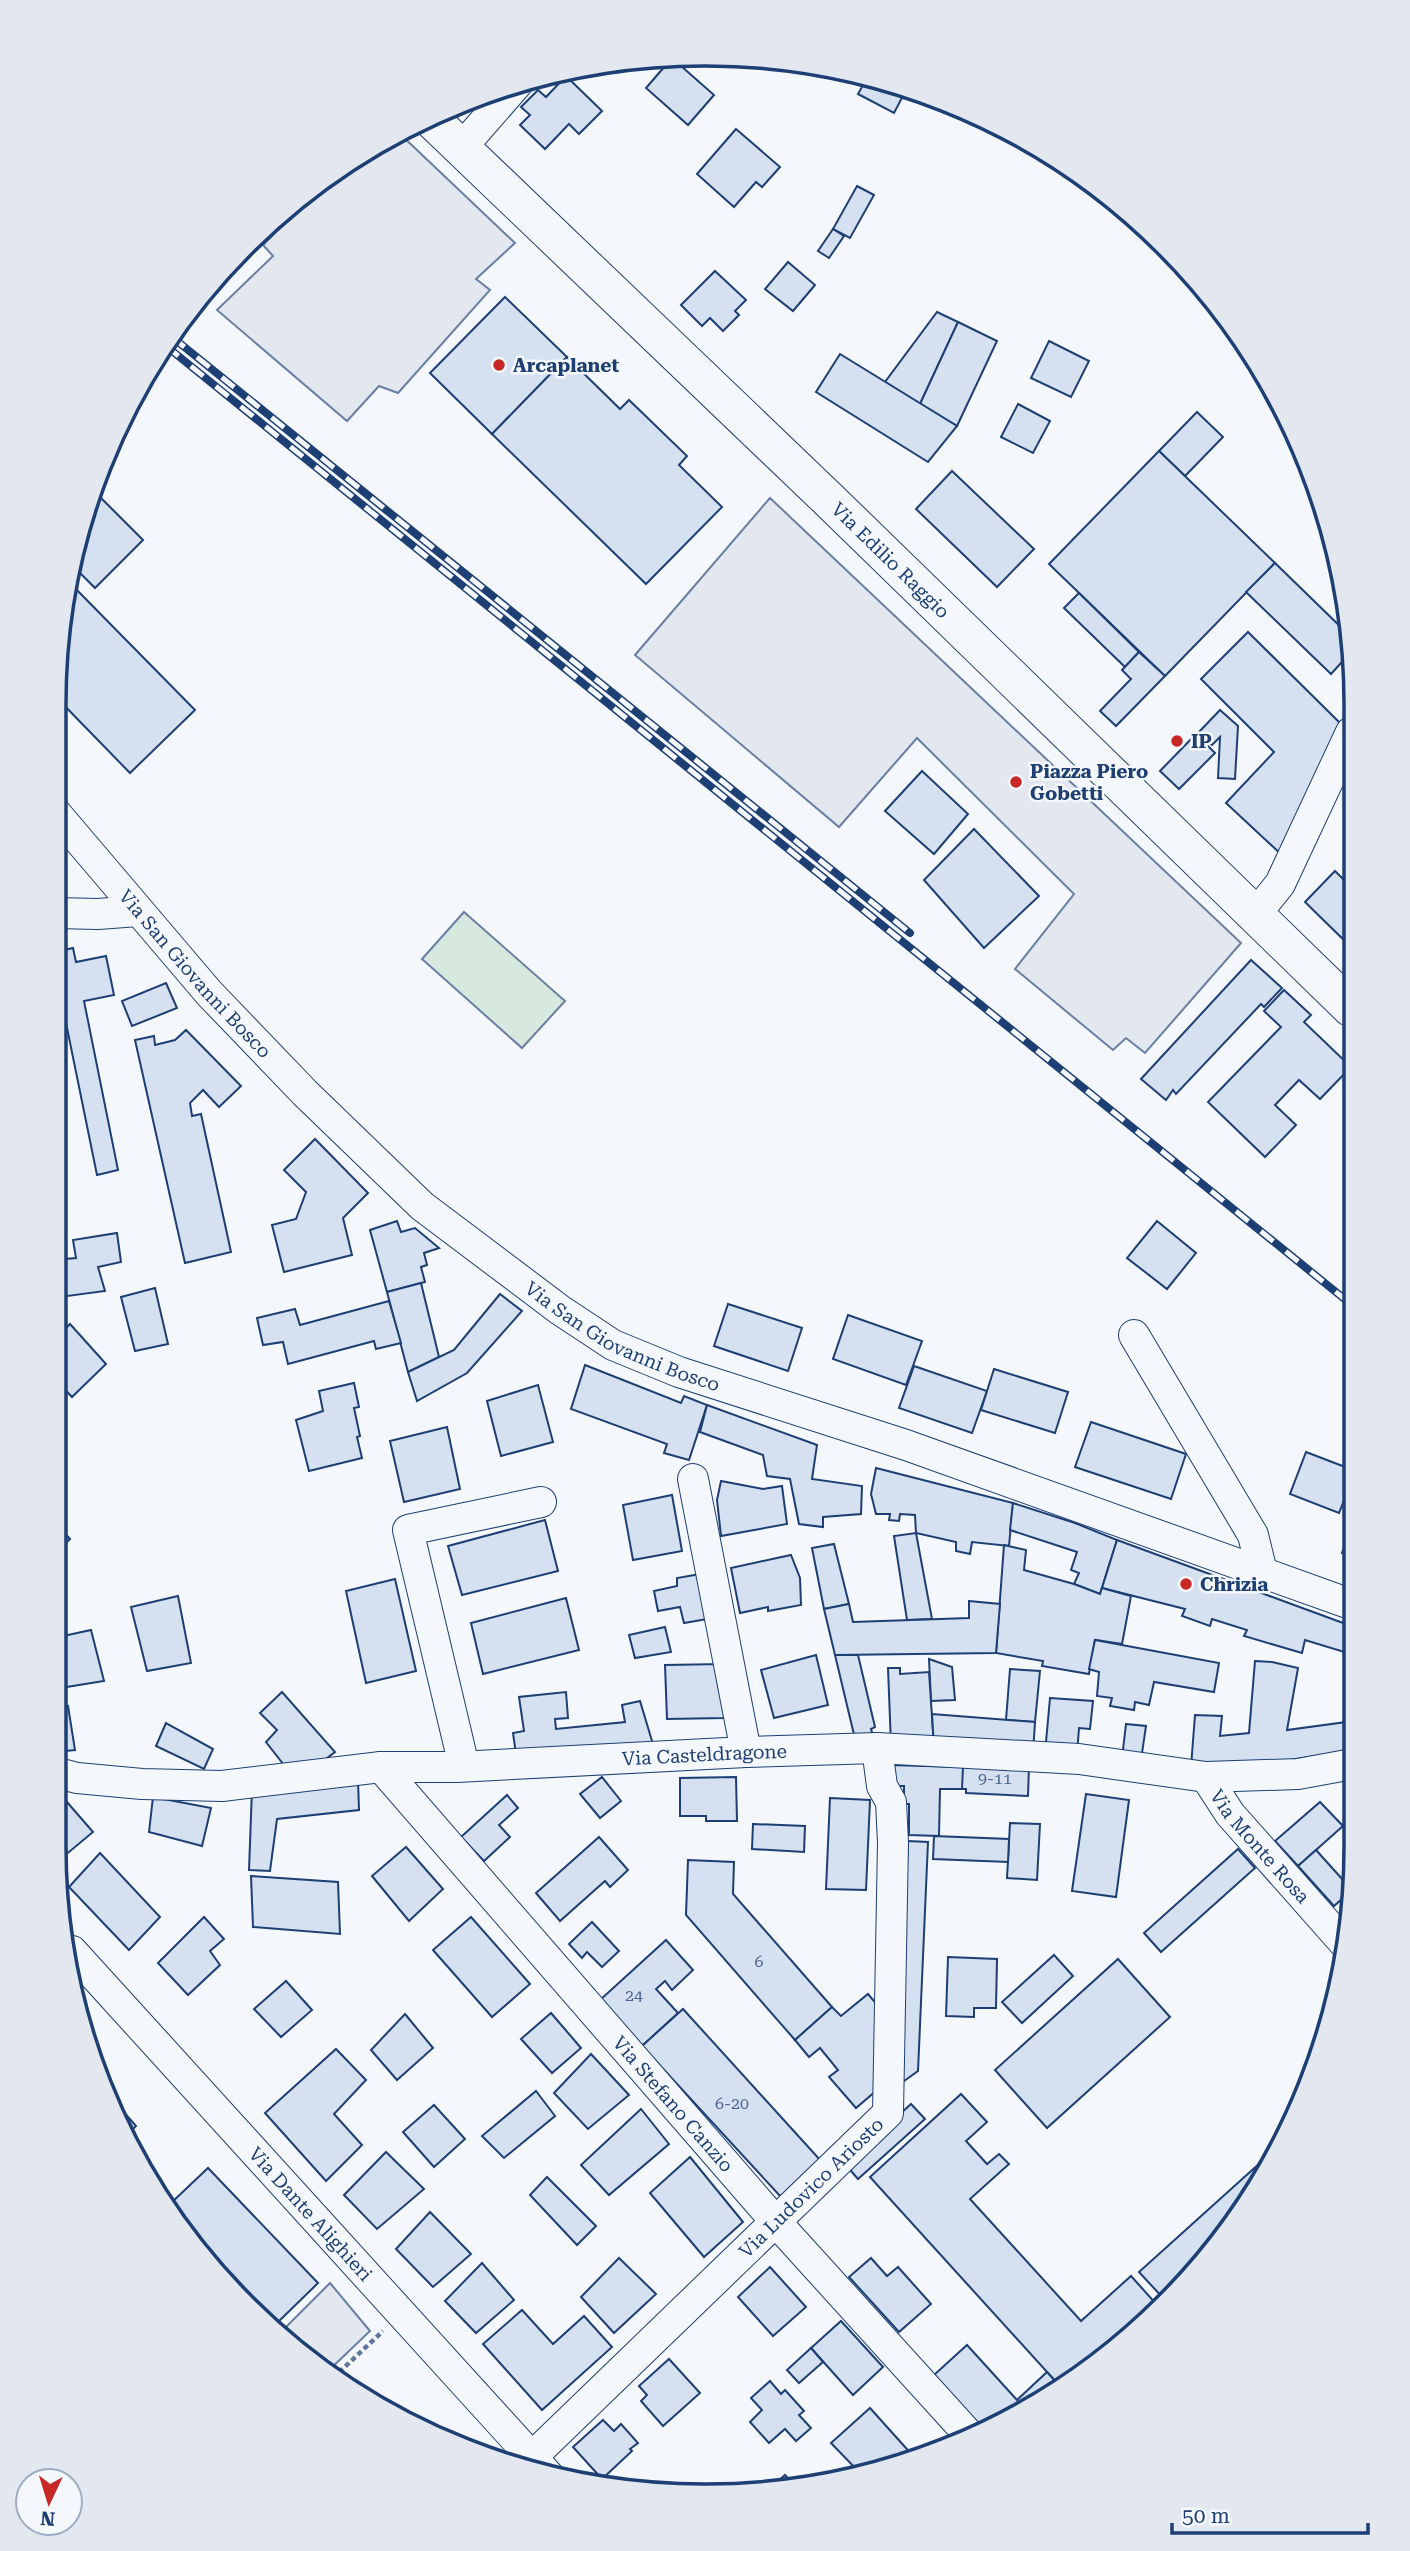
<svg xmlns="http://www.w3.org/2000/svg" width="1410" height="2551" font-family="'Roboto Serif',serif">
<style>
.green{fill:#d7e8df;stroke:#687fa3;stroke-width:2}
.parking{fill:#e3e8f0;stroke:#687fa3;stroke-width:2}
.building{fill:#d5e0f0;stroke:#1d3f73;stroke-width:2}
.lines{fill:none;stroke-linecap:round;stroke-linejoin:round}
.minor-casing{stroke:#1d3f73;stroke-width:32}
.major-casing{stroke:#1d3f73;stroke-width:39}
.path{stroke:#5e769c;stroke-width:4.5;stroke-dasharray:5 3.5;stroke-linecap:butt}
.minor{stroke:#f4f7fb;stroke-width:30}
.major{stroke:#f4f7fb;stroke-width:37}
.rail-casing{stroke:#1d3f73;stroke-width:8}
.rail{stroke:#f4f7fb;stroke-width:5;stroke-dasharray:16;stroke-linecap:butt}
.poi-dot{fill:#c62828;stroke:#f4f7fb;stroke-width:2.5}
.labels{text-anchor:middle;dominant-baseline:central;stroke-width:5;stroke-linejoin:round;paint-order:stroke}
.number-label{font-size:16px;fill:#4b6792}
.poi-label{font-size:19px;font-weight:bold;fill:#1d3f73;stroke:#f4f7fb;text-anchor:start}
.street-label{font-size:19px;fill:#1d3f73;stroke:#f4f7fb}
.rim{fill:none;stroke:#1d3f73;stroke-width:3.5}
</style>
<rect width="100%" height="100%" fill="#f4f7fb"/>
<polygon class="green" points="464,912 565,1001 522,1048 422,959"/>
<g class="parking">
<polygon points="399,133 515,243 476,279 490,290 398,393 379,386 347,421 217,310 273,256 263,245 334,173"/>
<polygon points="770,498 1241,943 1145,1053 1126,1038 1113,1050 1015,969 1074,894 917,738 839,827 635,655"/>
<polygon points="330,2283 370,2331 327,2372 283,2330"/>
</g>
<g class="building">
<polygon points="672,58 714,95 688,125 646,88"/>
<polygon points="566,76 602,111 579,134 569,124 545,149 520,125 530,115 521,107 538,90 546,97"/>
<polygon points="867,78 914,89 918,91 915,97 905,92 894,113 858,94"/>
<polygon points="736,129 780,167 762,187 756,182 734,207 697,174"/>
<polygon points="316,184 229,273 224,268 309,189"/>
<polygon points="857,186 874,195 850,238 833,229"/>
<polygon points="833,229 844,236 829,258 818,251"/>
<polygon points="788,262 815,285 793,311 765,289"/>
<polygon points="715,271 746,300 735,311 739,315 723,331 710,318 702,326 681,305"/>
<polygon points="505,297 567,357 492,434 430,373"/>
<polygon points="937,312 958,322 920,404 885,382"/>
<polygon points="958,322 997,341 957,426 920,404"/>
<polygon points="1049,341 1089,361 1071,397 1031,378"/>
<polygon points="840,354 957,426 928,462 816,392"/>
<polygon points="567,357 620,409 629,400 687,456 679,465 722,507 646,584 492,434"/>
<polygon points="1018,404 1050,421 1033,453 1001,437"/>
<polygon points="1197,412 1223,437 1185,476 1159,451"/>
<polygon points="1159,451 1275,563 1165,676 1049,564"/>
<polygon points="952,471 1034,549 997,587 916,509"/>
<polygon points="95,492 143,540 95,588 72,565 77,536"/>
<polygon points="1275,563 1350,636 1350,653 1331,674 1246,592"/>
<polygon points="69,582 195,710 130,773 56,697 56,663 60,637 68,629 62,623"/>
<polygon points="1079,593 1139,652 1125,667 1064,608"/>
<polygon points="1248,632 1344,727 1283,856 1226,803 1274,752 1201,679"/>
<polygon points="1139,652 1165,676 1116,726 1100,711 1131,679 1122,670"/>
<polygon points="1220,710 1238,726 1235,779 1218,778 1220,737 1212,745 1198,733"/>
<polygon points="1196,734 1215,753 1179,789 1160,771"/>
<polygon points="922,771 968,814 934,854 885,811"/>
<polygon points="974,829 1039,896 984,948 924,880"/>
<polygon points="55,845 61,851 59,888 55,888"/>
<polygon points="1335,871 1351,887 1351,947 1305,902"/>
<polygon points="73,948 76,962 106,956 114,995 84,1001 118,1170 97,1175 55,969 55,952"/>
<polygon points="1251,960 1282,988 1264,1007 1261,1004 1176,1094 1173,1090 1166,1100 1141,1079"/>
<polygon points="166,983 177,1008 132,1026 122,1001"/>
<polygon points="1284,990 1311,1015 1304,1022 1351,1067 1320,1099 1299,1080 1275,1105 1296,1125 1265,1157 1208,1102 1281,1027 1264,1011"/>
<polygon points="186,1030 241,1086 219,1107 203,1090 190,1103 192,1116 201,1114 231,1252 185,1263 135,1040 154,1036 155,1045 175,1040"/>
<polygon points="315,1139 368,1193 343,1218 352,1255 284,1272 272,1225 296,1219 306,1192 284,1170"/>
<polygon points="397,1221 401,1232 415,1228 439,1248 424,1253 427,1265 421,1267 425,1282 387,1292 370,1230"/>
<polygon points="1157,1221 1196,1253 1167,1289 1127,1258"/>
<polygon points="117,1233 121,1262 98,1267 105,1291 60,1297 55,1260 76,1258 73,1240"/>
<polygon points="421,1283 439,1357 408,1372 387,1292"/>
<polygon points="155,1288 168,1344 135,1351 121,1297"/>
<polygon points="500,1294 522,1311 467,1373 417,1401 408,1372 454,1350"/>
<polygon points="389,1301 401,1343 376,1349 374,1341 288,1364 283,1342 263,1345 257,1318 295,1309 300,1325"/>
<polygon points="728,1304 802,1328 788,1371 714,1346"/>
<polygon points="848,1315 922,1341 906,1385 833,1359"/>
<polygon points="70,1324 106,1364 72,1397 55,1379 55,1340"/>
<polygon points="585,1365 681,1403 684,1396 707,1405 689,1460 664,1453 667,1444 571,1409"/>
<polygon points="914,1366 987,1391 972,1433 899,1408"/>
<polygon points="994,1369 1068,1392 1055,1433 981,1410"/>
<polygon points="354,1383 359,1407 354,1408 360,1436 357,1437 362,1458 309,1471 296,1420 323,1411 319,1391"/>
<polygon points="538,1385 553,1442 501,1456 487,1401"/>
<polygon points="707,1405 817,1445 812,1479 862,1486 861,1514 823,1517 823,1527 799,1524 790,1479 767,1476 763,1455 700,1432"/>
<polygon points="1091,1422 1186,1454 1171,1499 1075,1467"/>
<polygon points="447,1427 460,1489 404,1502 390,1441"/>
<polygon points="1306,1452 1353,1470 1353,1477 1339,1513 1290,1494"/>
<polygon points="876,1468 1013,1503 1009,1546 972,1542 970,1554 956,1551 956,1542 916,1533 915,1515 900,1514 899,1521 889,1520 890,1514 876,1514 871,1494"/>
<polygon points="721,1481 763,1489 782,1486 787,1524 721,1536 717,1500"/>
<polygon points="672,1495 682,1551 633,1560 623,1505"/>
<polygon points="1013,1503 1075,1523 1117,1540 1100,1594 1074,1584 1079,1573 1071,1570 1077,1552 1010,1530"/>
<polygon points="545,1520 558,1571 462,1595 448,1546"/>
<polygon points="55,1522 70,1539 55,1554"/>
<polygon points="1350,1531 1353,1532 1353,1558 1342,1553"/>
<polygon points="916,1533 932,1619 907,1620 894,1536"/>
<polygon points="1117,1540 1354,1627 1354,1655 1305,1640 1302,1653 1244,1636 1247,1630 1212,1619 1210,1626 1182,1616 1185,1609 1102,1588"/>
<polygon points="834,1544 849,1604 824,1609 812,1548"/>
<polygon points="1004,1545 1026,1550 1024,1570 1074,1584 1100,1594 1102,1588 1131,1596 1122,1644 1095,1640 1089,1674 1042,1666 1043,1661 996,1653"/>
<polygon points="791,1555 800,1578 801,1605 768,1611 768,1607 740,1613 731,1568"/>
<polygon points="706,1573 713,1618 684,1623 680,1607 658,1611 654,1591 677,1586 677,1578"/>
<polygon points="395,1579 416,1671 366,1683 346,1591"/>
<polygon points="178,1596 191,1663 147,1671 131,1607"/>
<polygon points="566,1598 579,1650 483,1674 471,1623"/>
<polygon points="969,1601 1000,1604 996,1653 835,1655 824,1609 849,1604 853,1622 969,1618"/>
<polygon points="665,1627 671,1652 635,1658 629,1635"/>
<polygon points="91,1630 104,1681 54,1689 54,1638"/>
<polygon points="1095,1640 1219,1663 1214,1692 1154,1682 1149,1705 1135,1702 1134,1710 1110,1706 1112,1698 1097,1696 1099,1672 1089,1669"/>
<polygon points="816,1655 828,1705 774,1718 761,1670"/>
<polygon points="835,1655 858,1655 875,1727 871,1729 874,1739 856,1743"/>
<polygon points="929,1659 952,1667 955,1700 931,1701"/>
<polygon points="1255,1661 1272,1662 1298,1668 1287,1730 1354,1721 1354,1750 1237,1768 1191,1767 1195,1715 1222,1716 1220,1736 1249,1733"/>
<polygon points="723,1664 725,1718 667,1719 665,1665"/>
<polygon points="888,1668 900,1668 900,1674 929,1672 934,1747 891,1745"/>
<polygon points="1010,1669 1040,1671 1035,1722 1006,1720"/>
<polygon points="282,1692 335,1752 319,1764 284,1765 266,1742 277,1730 260,1713"/>
<polygon points="566,1692 568,1718 555,1719 556,1729 625,1722 622,1705 640,1701 655,1751 517,1761 513,1733 524,1731 519,1697"/>
<polygon points="1050,1698 1093,1701 1090,1729 1079,1728 1077,1754 1045,1753"/>
<polygon points="68,1706 75,1750 54,1752 54,1708"/>
<polygon points="932,1714 1035,1722 1033,1753 934,1747"/>
<polygon points="166,1723 213,1749 204,1769 156,1746"/>
<polygon points="1126,1724 1146,1726 1141,1760 1122,1758"/>
<polygon points="962,1764 1029,1766 1028,1796 966,1793 966,1789 962,1789"/>
<polygon points="889,1765 963,1767 962,1789 940,1789 939,1836 909,1835 909,1804 904,1804 904,1786 889,1786"/>
<polygon points="602,1777 621,1801 600,1818 580,1794"/>
<polygon points="736,1777 737,1821 706,1821 706,1816 680,1816 680,1778"/>
<polygon points="358,1780 359,1810 277,1819 270,1871 249,1870 252,1789"/>
<polygon points="60,1794 93,1832 57,1862 54,1846 54,1801"/>
<polygon points="1086,1794 1129,1800 1116,1897 1072,1891"/>
<polygon points="507,1795 518,1808 499,1825 510,1837 484,1861 461,1837"/>
<polygon points="153,1797 211,1808 202,1846 149,1832"/>
<polygon points="830,1798 870,1800 866,1890 826,1889"/>
<polygon points="1320,1802 1343,1826 1298,1866 1275,1841"/>
<polygon points="1010,1823 1040,1824 1037,1880 1007,1878"/>
<polygon points="753,1824 805,1826 804,1852 752,1849"/>
<polygon points="934,1836 1009,1839 1008,1862 933,1859"/>
<polygon points="599,1837 628,1870 610,1887 605,1881 560,1921 536,1893"/>
<polygon points="908,1841 928,1842 918,2071 897,2086"/>
<polygon points="406,1847 443,1889 409,1921 372,1876"/>
<polygon points="1238,1849 1255,1868 1161,1952 1144,1933"/>
<polygon points="1316,1850 1352,1890 1334,1906 1298,1866"/>
<polygon points="100,1853 160,1917 129,1950 69,1887"/>
<polygon points="688,1860 734,1862 733,1894 832,2007 795,2040 686,1915"/>
<polygon points="251,1876 338,1882 340,1934 253,1927"/>
<polygon points="204,1917 224,1939 210,1951 220,1965 188,1995 158,1963"/>
<polygon points="471,1917 530,1984 492,2017 433,1950"/>
<polygon points="592,1922 619,1951 602,1967 587,1952 582,1958 569,1944"/>
<polygon points="666,1940 693,1970 672,1990 665,1981 656,1989 678,2013 642,2046 600,2000"/>
<polygon points="1054,1955 1073,1976 1022,2023 1002,2002"/>
<polygon points="948,1957 997,1959 996,2008 974,2008 974,2017 946,2016"/>
<polygon points="1118,1959 1170,2017 1047,2128 995,2070"/>
<polygon points="286,1981 312,2010 281,2037 254,2009"/>
<polygon points="868,1994 885,2014 884,2084 856,2108 829,2077 838,2070 820,2048 809,2057 795,2040 832,2007 841,2016"/>
<polygon points="683,2009 821,2161 781,2197 642,2046"/>
<polygon points="551,2013 581,2048 552,2073 521,2039"/>
<polygon points="405,2014 433,2048 397,2080 371,2050"/>
<polygon points="336,2049 366,2080 334,2114 362,2145 326,2181 265,2113"/>
<polygon points="591,2054 629,2095 588,2129 554,2093"/>
<polygon points="536,2091 555,2116 504,2158 482,2136"/>
<polygon points="961,2094 987,2122 966,2141 987,2164 999,2154 1009,2164 970,2199 1081,2321 1131,2276 1158,2306 1134,2335 1057,2383 870,2177"/>
<polygon points="113,2100 136,2126 130,2132"/>
<polygon points="911,2104 925,2119 858,2179 845,2164"/>
<polygon points="434,2105 465,2139 434,2167 403,2132"/>
<polygon points="641,2109 669,2144 609,2195 581,2165"/>
<polygon points="1280,2145 1269,2171 1164,2299 1139,2272"/>
<polygon points="386,2152 424,2189 377,2229 344,2195"/>
<polygon points="690,2157 743,2222 704,2257 650,2193"/>
<polygon points="208,2168 318,2283 276,2324 207,2256 206,2258 189,2242 175,2216 178,2212 170,2204"/>
<polygon points="547,2177 596,2226 577,2245 530,2195"/>
<polygon points="430,2212 471,2254 433,2287 396,2249"/>
<polygon points="619,2258 656,2294 614,2333 581,2297"/>
<polygon points="871,2258 887,2276 898,2267 931,2304 899,2332 849,2277"/>
<polygon points="482,2263 514,2300 476,2333 445,2301"/>
<polygon points="770,2267 806,2307 773,2336 738,2297"/>
<polygon points="522,2310 553,2344 584,2316 612,2347 542,2410 483,2344"/>
<polygon points="841,2321 883,2367 853,2395 811,2348"/>
<polygon points="967,2345 1017,2400 1047,2372 1057,2383 983,2429 934,2375"/>
<polygon points="811,2348 823,2362 799,2383 787,2370"/>
<polygon points="669,2359 700,2393 663,2426 641,2401 647,2395 639,2386"/>
<polygon points="770,2381 781,2394 785,2390 804,2411 799,2415 811,2428 796,2441 785,2429 769,2443 750,2422 762,2410 751,2398"/>
<polygon points="363,2388 375,2401 358,2394"/>
<polygon points="870,2408 914,2457 857,2470 831,2443"/>
<polygon points="603,2420 614,2431 621,2424 638,2443 630,2449 632,2451 602,2479 573,2447"/>
<polygon points="785,2475 794,2485 767,2491"/>
</g>
<g class="lines">
<defs>
<g id="minor">
<polyline points="462,147 517,84"/>
<path id="s1" d="M55 812 209 993 305 1093 422 1206 560 1310 613 1345 679 1372 906 1445 1353 1605"/>
<polyline points="55,913 98,914 138,911"/>
<polyline points="1255,915 1280,884 1351,732"/>
<polyline points="1134,1335 1253,1535 1262,1572"/>
<polyline points="693,1479 746,1752"/>
<polyline points="464,1766 408,1530 541,1502"/>
<path id="s2" d="M381 1767 776 2222 971 2437"/>
<path id="s3" d="M54 1772 77 1778 142 1784 222 1786 381 1767H457L746 1752 877 1748 1079 1759 1206 1777 1298 1774 1347 1765 1354 1761"/>
<path id="s4" d="M1206 1777 1230 1814 1345 1944"/>
<path id="s5" d="M72 1951 549 2476"/>
<path id="s6" d="M532 2457 888 2113 893 1843 891 1802 882 1786 877 1748"/>
</g>
<g id="major">
<path id="s7" d="M429 117 826 497 1351 1008"/>
</g>
</defs>
<use href="#minor" class="minor-casing"/>
<use href="#major" class="major-casing"/>
<polyline class="path" points="333,2378 383,2331"/>
<use href="#minor" class="minor"/>
<use href="#major" class="major"/>
<defs>
<g id="rail">
<polyline points="172,337 910,933"/>
<polyline points="166,346 1352,1305"/>
</g>
</defs>
<use href="#rail" class="rail-casing"/>
<use href="#rail" class="rail"/>
</g>
<g class="poi-dot">
<circle cx="499" cy="365" r="7"/>
<circle cx="1177" cy="741" r="7"/>
<circle cx="1016" cy="782" r="7"/>
<circle cx="1186" cy="1584" r="7"/>
</g>
<g class="labels">
<g class="number-label">
<text x="995" y="1778">9-11</text>
<text x="759" y="1961">6</text>
<text x="634" y="1995">24</text>
<text x="732" y="2103">6-20</text>
</g>
<g class="poi-label">
<text x="513" y="365">Arcaplanet</text>
<text x="1191" y="741">IP</text>
<text x="1030" y="771">Piazza Piero<tspan x="1030" dy="22">Gobetti</tspan></text>
<text x="1200" y="1584">Chrizia</text>
</g>
<g class="street-label">
<text stroke="none"><textPath href="#s7" startOffset="640">Via Edilio Raggio</textPath></text>
<text stroke="none"><textPath href="#s1" startOffset="214">Via San Giovanni Bosco</textPath></text>
<text stroke="none"><textPath href="#s1" startOffset="780">Via San Giovanni Bosco</textPath></text>
<text stroke="none"><textPath href="#s3" startOffset="653">Via Casteldragone</textPath></text>
<text stroke="none"><textPath href="#s4" startOffset="88">Via Monte Rosa</textPath></text>
<text stroke="none"><textPath href="#s2" startOffset="446">Via Stefano Canzio</textPath></text>
<text stroke="none"><textPath href="#s6" startOffset="388">Via Ludovico Ariosto</textPath></text>
<text stroke="none"><textPath href="#s5" startOffset="355">Via Dante Alighieri</textPath></text>
</g>
</g>
<path d="M0 0H1410V2551H0ZM704 66H706A638 638 0 0 1 1344 704V1846A638 638 0 0 1 706 2484H704A638 638 0 0 1 66 1846V704A638 638 0 0 1 704 66Z" fill="#e3e8f0" fill-rule="evenodd"/>
<path class="rim" d="M704 66H706A638 638 0 0 1 1344 704V1846A638 638 0 0 1 706 2484H704A638 638 0 0 1 66 1846V704A638 638 0 0 1 704 66Z"/>
<g transform="translate(49 2502) rotate(184)"><circle r="33" fill="#f4f7fb" stroke="#9eadc5" stroke-width="2"/>
<path d="M0-5L12 26L0 18L-12 26Z" fill="#c62828"/>
<text y="-10" font-size="19" font-weight="bold" text-anchor="middle" fill="#1d3f73">N</text>
</g>
<path d="M1172 2523v10h196v-10" fill="none" stroke="#1d3f73" stroke-width="3.5"/>
<text x="1182" y="2523" font-size="21" fill="#1d3f73" stroke="#f4f7fb" stroke-width="5" paint-order="stroke">50 m</text>
</svg>
